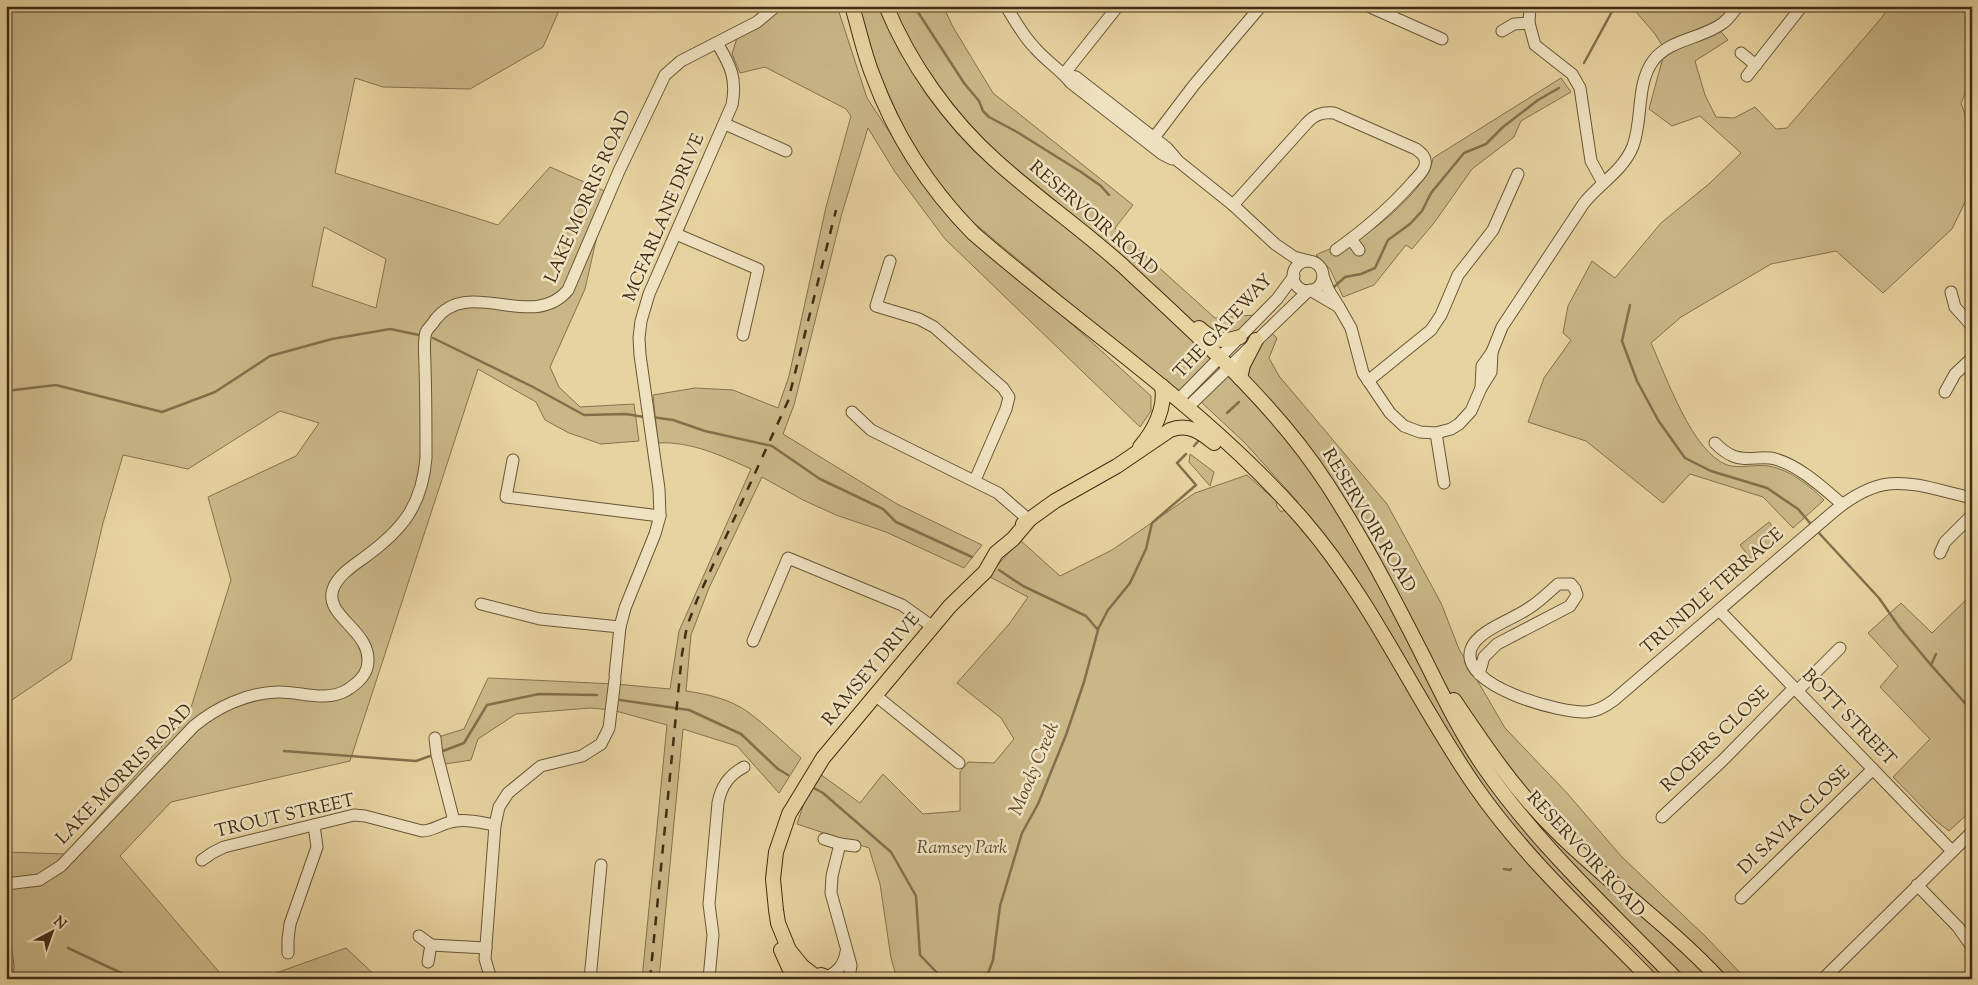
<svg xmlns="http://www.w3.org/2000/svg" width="1978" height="985" font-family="'Sorts Mill Goudy',serif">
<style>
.green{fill:#cab788;stroke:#84724e;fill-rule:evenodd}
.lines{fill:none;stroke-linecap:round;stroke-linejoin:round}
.stream{stroke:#826f4b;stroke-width:2.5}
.minor-casing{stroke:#695636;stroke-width:13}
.major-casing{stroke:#3f2d13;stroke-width:16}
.minor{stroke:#efe2c1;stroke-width:11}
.major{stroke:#e7d3a0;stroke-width:14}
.rail{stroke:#3f2d13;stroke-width:2.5;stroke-dasharray:9 9;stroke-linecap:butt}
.labels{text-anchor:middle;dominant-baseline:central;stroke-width:5;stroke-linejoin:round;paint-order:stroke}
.street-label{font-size:18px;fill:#3f2d13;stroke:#efe2c1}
.park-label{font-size:18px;font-style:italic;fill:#5b492a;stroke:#efe2c1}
.water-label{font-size:19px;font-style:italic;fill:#5b482a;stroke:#efe2c1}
</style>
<rect width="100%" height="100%" fill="#e7d3a0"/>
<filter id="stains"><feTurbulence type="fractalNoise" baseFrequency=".004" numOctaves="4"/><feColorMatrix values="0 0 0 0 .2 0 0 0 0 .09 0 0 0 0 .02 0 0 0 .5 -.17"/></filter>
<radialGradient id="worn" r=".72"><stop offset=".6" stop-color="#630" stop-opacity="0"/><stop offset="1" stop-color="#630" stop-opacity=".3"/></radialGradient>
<g class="green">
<path d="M6 6H561L543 47 470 89 383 87 355 78 335 173 498 225 550 167 607 192 585 289 550 367 559 387 580 407 634 404 639 441 601 444 569 433 545 420 536 402 478 369 350 761 171 802 120 856 225 979H6V852L65 854 188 717 231 580 208 497 296 456 319 423 280 411 188 469 123 455 103 523 71 660 6 704ZM324 227 386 259 376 308 312 286Z"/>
<path d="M778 6H837L867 98 932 197 1151 396V411L1140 427 945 239 895 172 868 128 842 213 794 405 783 434 897 504 982 545 964 568 886 532 836 515 803 500 762 477 709 588 691 635 686 691C707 694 730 699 748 712 767 726 784 743 801 758L779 793 737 746 683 729 659 979H642L667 725 612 710 590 708 516 714 478 739 471 760 439 765 435 738 464 729 488 678 615 684 670 689 679 631 751 469C722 456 691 441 658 443L653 395 695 388 733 390 778 408 789 376 826 207 851 116 846 109 765 67 740 73 732 54 737 38Z"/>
<polygon points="860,6 943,6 953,27 993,93 1133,205 1115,228 1215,318 1254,315 1181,393 1108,335 967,217 914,151 867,46"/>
<path d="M1631 6H1738L1717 27 1728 40 1695 61 1705 95 1716 117 1734 118 1755 107 1776 129 1787 128 1883 16 1889 6H1972V78L1961 103 1972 134V187L1968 196 1952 229 1883 293 1836 251 1771 264 1681 317 1651 343C1666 376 1692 452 1727 465 1739 469 1756 464 1769 466 1790 470 1809 485 1824 500L1793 528 1763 497 1690 474 1663 503 1586 441 1528 422 1544 378 1571 340 1563 333 1568 306 1592 261 1615 278 1661 223 1710 183 1741 153 1700 116 1672 126 1649 109 1665 50 1655 34Z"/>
<path d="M1561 78 1571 92 1521 121 1514 137 1472 169 1434 223 1412 249 1406 245 1374 285 1343 297 1330 269 1316 255C1332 247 1349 243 1365 234 1385 223 1431 181 1433 158Z"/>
<polygon points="1269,330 1277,338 1269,358 1279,376 1387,504 1441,603 1459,649 1505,728 1567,793 1621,856 1706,937 1746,979 897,979 891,958 880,884 869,848 797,824 805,800 820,774 860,803 883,774 923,814 960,811 960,772 968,762 994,763 1014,739 1001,718 957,683 1010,623 1028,597 988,576 1020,540 1060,576 1112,550 1195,493 1247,475 1276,501 1277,507 1281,512 1298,502 1245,443 1200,401"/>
<polygon points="1190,454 1214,472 1210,486 1189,462"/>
<polygon points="1769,522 1781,537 1752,560 1740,545"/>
<polygon points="1972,594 1972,810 1949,831 1935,820 1893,777 1930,739 1880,687 1898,666 1868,633 1901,603 1932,633"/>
<polygon points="346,948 379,979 259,979"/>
</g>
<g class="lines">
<g class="stream">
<polyline points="914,6 964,83 979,101 983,111 989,117 1017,132 1081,172 1101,186 1109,195"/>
<polyline points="1584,63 1615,6"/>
<polyline points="1334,287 1345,277 1361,274 1375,268 1388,240 1410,224 1422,211 1431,193 1464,153 1486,144 1503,127 1538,100 1559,88"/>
<polyline points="1630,305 1622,341 1637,381 1658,420 1685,458 1711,471 1767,488 1798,509 1810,523"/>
<polyline points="433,338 533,387 584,415 626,414 644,417"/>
<polyline points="6,391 56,385 162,412 215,392 270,356 332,339 390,329 419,335"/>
<polyline points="1227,413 1239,402"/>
<polyline points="652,417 673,420 705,431 772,446 820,479 883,509 896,522 972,557"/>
<polyline points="1194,446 1200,439"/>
<polyline points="1819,533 1879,598 1900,628 1931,665"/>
<polyline points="1098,629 1108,610 1130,583 1146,549 1152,523 1196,485 1177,463 1186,454"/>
<polyline points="1936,654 1931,665 1972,711"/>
<polyline points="620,700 689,710 741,734 778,769 788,775"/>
<polyline points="284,751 416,761 430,756"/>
<polyline points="443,751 464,743 487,705 539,694 597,695"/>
<polyline points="812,787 823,793 891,852 916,896 920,955 943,979"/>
<polyline points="1504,869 1510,870 1511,869"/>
<polyline points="68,948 134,979"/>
<polyline points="986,979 993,960 1000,906 1022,833 1038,804 1066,735 1084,682 1098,630 1086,616 1023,586 999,570"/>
</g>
<defs>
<g id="minor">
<path d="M1006 6C1015 21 1023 36 1035 48 1046 61 1061 70 1071 83L1162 154 1172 159"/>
<polyline points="1368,6 1442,39"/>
<polyline points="1530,6 1529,23 1535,45 1572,74 1580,88 1591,161 1603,183"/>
<polyline points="1502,31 1514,24 1529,23"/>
<polyline points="1741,53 1756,65"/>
<polyline points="1064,74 1076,77 1167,148 1178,161 1233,205 1275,244 1294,257 1309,261"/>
<polyline points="1064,74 1118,6"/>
<polyline points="1747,76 1802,6"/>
<polyline points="725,124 786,151"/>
<polyline points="1150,143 1194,85 1261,6"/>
<path d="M1233 205 1306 124C1314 115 1321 112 1334 113L1416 149C1421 153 1427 157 1425 165 1424 172 1416 178 1412 183 1389 209 1364 230 1336 250"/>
<polyline points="676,234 758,269 743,335"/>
<polyline points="1351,239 1359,250"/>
<polyline points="890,261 876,306 919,319 934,327 1003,388 1009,397 1006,409 975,480"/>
<circle cx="1308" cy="276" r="15"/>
<polyline points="1310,290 1339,307 1329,291 1323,276"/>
<polyline points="1951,292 1955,307 1972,326"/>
<path d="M1339 307 1351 328 1363 373 1390 413 1404 426 1420 432 1436 433 1451 429 1459 424 1471 411 1481 388 1491 372 1492 352 1502 327 1584 203C1600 183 1623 171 1633 146 1643 119 1636 84 1653 61 1669 39 1702 39 1723 23 1729 19 1733 12 1738 6"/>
<polyline points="1368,381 1431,330 1441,315 1458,275 1493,230 1518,174"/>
<polyline points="1481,388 1482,366 1492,352"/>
<polyline points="1945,392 1955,374 1972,358"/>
<polyline points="1178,400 1277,299 1294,276"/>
<polyline points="1187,408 1308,291"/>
<polyline points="852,412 871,430 998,493 1029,520"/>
<polyline points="1436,433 1444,483"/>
<path d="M1715 443C1720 448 1726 453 1733 456 1746 462 1762 455 1775 459 1800 466 1823 488 1842 504"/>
<polyline points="513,460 506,497 660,516"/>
<polyline points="1940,553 1945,542 1972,515"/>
<polyline points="481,604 540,619 620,627"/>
<polyline points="1719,610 1952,851"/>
<polyline points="753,641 788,558 902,605 933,627"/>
<path d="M1479 674 1484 657 1497 644 1570 606 1577 595 1575 589 1571 584H1558C1548 593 1538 603 1526 610 1511 620 1477 631 1471 649 1458 686 1562 714 1587 712 1598 711 1606 706 1614 700L1832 513C1885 468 1911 484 1972 498"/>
<path d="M615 675 620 627 625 608 655 534 660 516 659 489 640 355 639 338 641 321 649 294 732 105C737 79 731 66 717 43"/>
<polyline points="1797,691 1840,648"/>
<polyline points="875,695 959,763"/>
<polyline points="435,738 437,755 454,821"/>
<polyline points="1662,817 1722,761 1794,688"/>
<polyline points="824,839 840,844 832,876 831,893 851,965 849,979"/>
<polyline points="840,844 855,846"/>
<path d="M202 860 212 853 224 847 354 815 365 816 422 831C434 831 443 822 456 821 468 819 483 823 495 825"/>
<path d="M6 884 39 880 61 866 194 726C217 707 247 693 277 692 300 691 325 703 347 690 356 684 364 678 367 668 376 631 323 618 333 589 338 575 354 565 365 557 402 530 422 506 426 458 426 428 426 397 425 367 425 357 423 341 426 332 428 328 433 324 435 320 469 275 532 333 568 290L619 171 665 75 681 61 757 22 776 6"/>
<polyline points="1917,885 1958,927 1972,947"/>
<polyline points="1741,898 1873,769"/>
<polyline points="419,936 431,945 486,948"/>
<polyline points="6,951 8,967 6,973"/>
<polyline points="288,953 288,939 290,924 317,847 314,825"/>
<polyline points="428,962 431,945"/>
<path d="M827 977C839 971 844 964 846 952"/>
<polyline points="491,979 485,959 495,825 499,807 508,793 541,766 582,756 601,744 609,728 615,679"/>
<polyline points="590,979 601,865"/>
<path d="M709 979 713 935 709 904 718 803C721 786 729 775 744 767"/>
<polyline points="1823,979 1972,832"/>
</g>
<g id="major">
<path d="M852 6C859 29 864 54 873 76 895 136 928 187 973 233 1083 329 1208 410 1304 521 1373 601 1415 700 1475 786 1524 857 1590 917 1650 979"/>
<path d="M886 6C910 64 949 119 996 161 1037 198 1082 229 1123 266 1194 333 1274 402 1327 484 1363 539 1393 597 1423 656 1442 694 1460 732 1484 767 1538 845 1610 911 1676 979"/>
<path d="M1199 328C1212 340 1222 343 1240 337"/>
<polyline points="1240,378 1243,365 1256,340"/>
<path d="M1140 447C1154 431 1166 408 1162 386"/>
<path d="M1023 524 1055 501 1117 466 1170 430C1188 423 1201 432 1214 443"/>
<path d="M1454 700C1485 746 1516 792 1556 831 1608 883 1669 925 1719 979"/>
<polyline points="781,950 794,979"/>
<polyline points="815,976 802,966 789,950 778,923 776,910 773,879 776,852 789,814 823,758 950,606 985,572 996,553 1013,539 1029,520"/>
<polyline points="808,978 821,975 831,979"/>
</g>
</defs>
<use href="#minor" class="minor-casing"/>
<use href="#major" class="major-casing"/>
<use href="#minor" class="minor"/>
<use href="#major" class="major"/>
<polyline class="rail" points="650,979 682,654 687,626 697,600 788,401 836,210"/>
</g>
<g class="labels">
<g class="street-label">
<text transform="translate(589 197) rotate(-66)">LAKE MORRIS ROAD</text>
<text transform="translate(665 218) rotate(-67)">MCFARLANE DRIVE</text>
<text transform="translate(1093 219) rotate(41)">RESERVOIR ROAD</text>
<text transform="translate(1224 327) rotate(-47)">THE GATEWAY</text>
<text transform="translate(1368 521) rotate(59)">RESERVOIR ROAD</text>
<text transform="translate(1713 592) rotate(-41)">TRUNDLE TERRACE</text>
<text transform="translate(872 670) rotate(-50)">RAMSEY DRIVE</text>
<text transform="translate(1848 718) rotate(46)">BOTT STREET</text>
<text transform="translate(1716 740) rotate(-44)">ROGERS CLOSE</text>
<text transform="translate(125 775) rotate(-46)">LAKE MORRIS ROAD</text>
<text transform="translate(285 817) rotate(-13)">TROUT STREET</text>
<text transform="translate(1795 821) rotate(-44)">DI SAVIA CLOSE</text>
<text transform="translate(1585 855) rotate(47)">RESERVOIR ROAD</text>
</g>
<g class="park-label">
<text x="962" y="849">Ramsey Park</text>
</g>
<g class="water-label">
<text transform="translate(1035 769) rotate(-67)">Moody Creek</text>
</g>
</g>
<rect width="1978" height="985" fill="none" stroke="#e7d3a0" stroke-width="25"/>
<rect x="8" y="8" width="1963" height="970" fill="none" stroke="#3f2d13" stroke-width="2.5"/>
<rect x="12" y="12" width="1953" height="960" fill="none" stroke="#3f2d13"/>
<g transform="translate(52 932) rotate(41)" stroke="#efe2c1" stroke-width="4" paint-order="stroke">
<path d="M0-4L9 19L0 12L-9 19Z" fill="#3f2d13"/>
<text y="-8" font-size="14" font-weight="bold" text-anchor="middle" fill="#3f2d13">N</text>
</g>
<rect width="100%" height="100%" filter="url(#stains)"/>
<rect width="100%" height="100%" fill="url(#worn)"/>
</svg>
